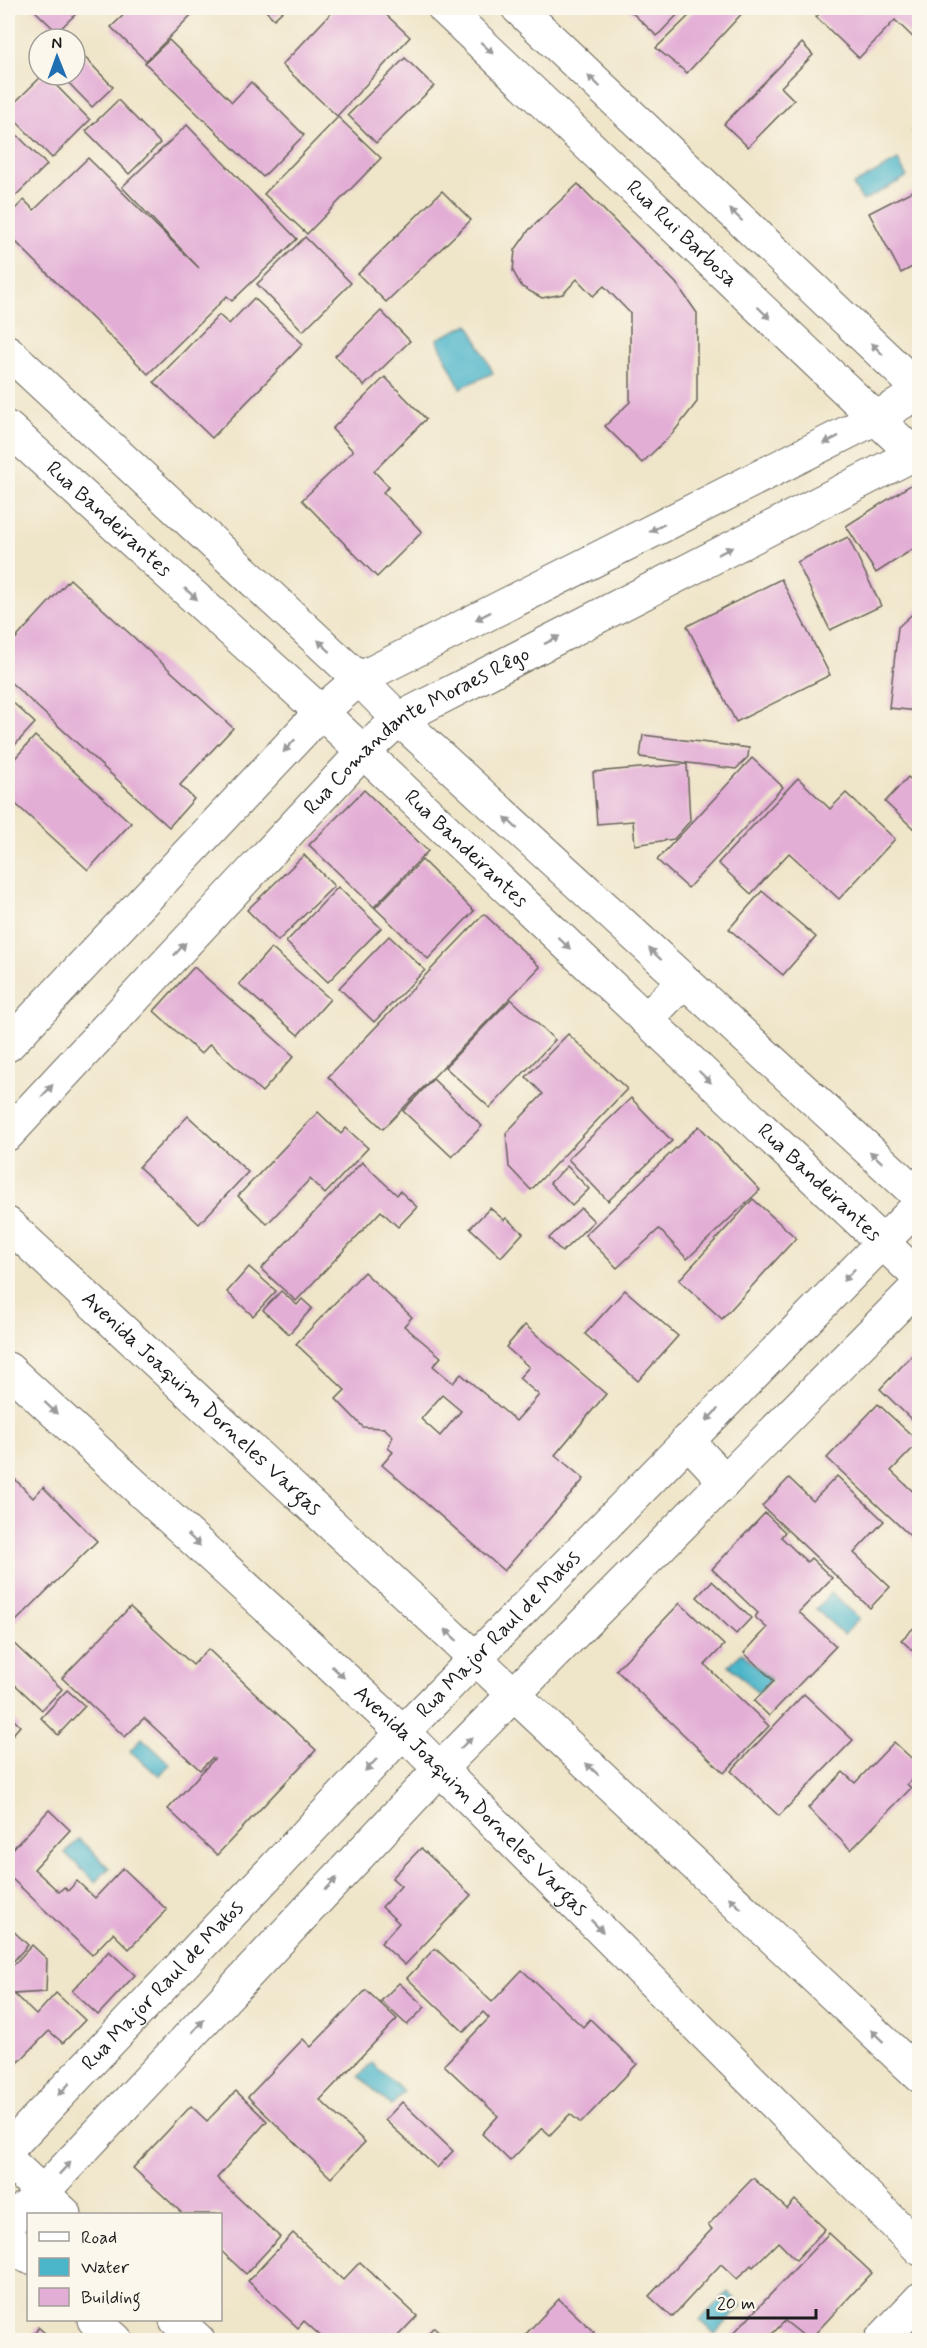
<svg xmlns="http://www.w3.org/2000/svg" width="927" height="2348" font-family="Mynerve,sans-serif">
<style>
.water{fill:#4bb5c9;stroke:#346872;stroke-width:1.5}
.building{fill:#e3aed6;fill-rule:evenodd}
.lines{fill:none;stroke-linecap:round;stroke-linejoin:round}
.minor-casing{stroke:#666259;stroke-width:35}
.tertiary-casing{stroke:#666259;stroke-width:35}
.minor{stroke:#fff;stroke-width:33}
.tertiary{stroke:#fff;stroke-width:33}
.oneway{fill:#999}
.labels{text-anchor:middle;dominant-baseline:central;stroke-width:4.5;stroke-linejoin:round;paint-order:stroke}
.street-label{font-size:21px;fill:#1c1c1c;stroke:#fbf7ec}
</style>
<rect width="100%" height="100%" fill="#fbf7ec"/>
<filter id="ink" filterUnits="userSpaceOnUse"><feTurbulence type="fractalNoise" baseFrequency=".0167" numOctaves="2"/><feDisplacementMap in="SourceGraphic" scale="12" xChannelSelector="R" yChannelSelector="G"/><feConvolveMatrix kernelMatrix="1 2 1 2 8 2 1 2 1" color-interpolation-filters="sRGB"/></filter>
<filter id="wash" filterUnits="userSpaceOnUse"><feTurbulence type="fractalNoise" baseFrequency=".008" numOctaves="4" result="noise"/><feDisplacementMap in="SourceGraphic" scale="24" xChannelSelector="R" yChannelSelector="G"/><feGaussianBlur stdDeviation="1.35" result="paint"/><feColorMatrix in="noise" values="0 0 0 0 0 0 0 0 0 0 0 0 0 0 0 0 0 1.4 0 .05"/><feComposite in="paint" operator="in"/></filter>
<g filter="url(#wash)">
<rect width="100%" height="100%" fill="#efe5c9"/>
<g class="water">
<polygon points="898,160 907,177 863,201 853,185"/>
<polygon points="469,324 493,373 460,388 437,339"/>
<polygon points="831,1593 859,1618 844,1635 816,1609"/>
<polygon points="742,1653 771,1680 758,1693 729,1665"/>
<polygon points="142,1738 170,1764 159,1776 130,1751"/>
<polygon points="79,1839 109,1868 95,1882 65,1853"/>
<polygon points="372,2063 404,2092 391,2106 359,2076"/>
<polygon points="728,2292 742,2306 715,2334 700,2320"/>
</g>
<g id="blocks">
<g class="building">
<polygon points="8,8 11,8 13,75 8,73"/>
<polygon points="32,8 82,8 57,32"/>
<polygon points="131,8 190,8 194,12 146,61 111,27"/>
<polygon points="199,8 211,8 205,14"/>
<polygon points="263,8 286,8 274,19"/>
<polygon points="336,8 379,8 410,37 337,116 282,65"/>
<polygon points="627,8 684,8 657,36"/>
<polygon points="697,8 747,8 687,73 656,48"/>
<polygon points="825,8 920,8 920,44 895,20 859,58 816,17"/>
<polygon points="169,40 232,102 251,82 304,135 263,177 145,63"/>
<polygon points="802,43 813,55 781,87 794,100 748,147 724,124"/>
<polygon points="75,47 113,87 92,107 61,75 75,75"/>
<polygon points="405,58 434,86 376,143 348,115"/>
<polygon points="43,75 46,75 90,120 52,158 8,113 8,109"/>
<polygon points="118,100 160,143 129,174 86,131"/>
<polygon points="338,117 381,158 307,234 264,194"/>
<polygon points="187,125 297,239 232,301 227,296 148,374 8,234 8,216 24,200 34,210 88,158 199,268 122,187"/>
<polygon points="920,125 920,140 914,128"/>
<polygon points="16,134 47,165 8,203 8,143"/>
<polygon points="578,184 676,283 697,313 697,402 673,433 642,463 605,426 630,402 630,313 604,286 593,296 577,279 563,294 542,298 522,287 513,271 515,250 529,230"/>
<polygon points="920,187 920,263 901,273 869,213"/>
<polygon points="442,191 471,220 386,302 358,274"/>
<polygon points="305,237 351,283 303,331 257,284"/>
<polygon points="254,298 303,344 212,438 154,382 219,315 229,324"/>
<polygon points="381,311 410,341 364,386 335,356"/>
<polygon points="385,377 426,419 374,471 389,487 383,492 422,532 377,577 302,500 353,451 332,429"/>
<polygon points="920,479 920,556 913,549 876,573 846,526"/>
<polygon points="848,537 881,606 830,630 797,562"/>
<polygon points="70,579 233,728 180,785 194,799 169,827 8,680 8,647"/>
<polygon points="781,579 830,675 736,722 687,626"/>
<polygon points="920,607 918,711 889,708 898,627"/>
<polygon points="8,698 35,723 14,746 8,740"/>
<polygon points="643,735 749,748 748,757 736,769 640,757"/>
<polygon points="35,736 131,823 88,870 8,797 8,766"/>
<polygon points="752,758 783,787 688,888 657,860"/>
<polygon points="687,764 690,821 674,839 635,845 633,821 597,824 593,772"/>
<polygon points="908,777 920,787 920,825 915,830 885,802"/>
<polygon points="798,778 830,809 846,793 895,839 839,899 789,853 751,894 718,863"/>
<polygon points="364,790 428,851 374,907 309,845"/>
<polygon points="304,855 334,886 278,941 247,910"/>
<polygon points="422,860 474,911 428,959 375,908"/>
<polygon points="338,887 381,928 328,982 286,942"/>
<polygon points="762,891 816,937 783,975 729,929"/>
<polygon points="484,914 540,967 383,1129 328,1077"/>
<polygon points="389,936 425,970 374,1022 339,988"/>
<polygon points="271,948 330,999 298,1035 239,984"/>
<polygon points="194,967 294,1056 262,1092 210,1044 201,1054 154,1011"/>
<polygon points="511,999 555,1040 490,1108 445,1067"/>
<polygon points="568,1034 627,1089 531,1190 509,1167 506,1133 543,1094 526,1077"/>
<polygon points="433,1079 482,1126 452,1157 403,1111"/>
<polygon points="631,1098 672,1141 608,1201 568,1159"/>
<polygon points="318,1112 341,1134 346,1128 368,1148 325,1194 310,1179 267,1224 238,1196"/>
<polygon points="188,1116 248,1172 199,1224 139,1167"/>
<polygon points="699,1126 760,1190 687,1259 659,1229 617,1268 585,1235"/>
<polygon points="362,1162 397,1195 400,1191 417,1207 398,1227 381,1211 296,1301 261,1269"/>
<polygon points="567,1166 589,1189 572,1206 550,1183"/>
<polygon points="753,1199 796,1238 722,1319 679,1280"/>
<polygon points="490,1208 504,1220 506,1218 523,1233 501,1257 470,1228"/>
<polygon points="581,1208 594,1221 562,1252 549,1238"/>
<polygon points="249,1267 276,1291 253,1316 227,1292"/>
<path d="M364 1272 412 1317 404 1326 441 1357 433 1366 453 1383 461 1374 516 1421 539 1395 519 1378 529 1367 506 1347 525 1325 606 1394 555 1455 584 1479 504 1571 382 1465 393 1452 388 1448 393 1436 384 1428 363 1427 336 1399 345 1390 296 1344ZM442 1395 461 1411 440 1436 421 1419Z"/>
<polygon points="625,1290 678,1336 638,1381 585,1334"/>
<polygon points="281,1291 297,1305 302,1299 312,1308 289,1334 263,1310"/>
<polygon points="920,1347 920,1414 913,1421 880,1389"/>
<polygon points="878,1404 919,1442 891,1471 920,1498 920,1545 827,1458"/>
<polygon points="8,1472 33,1498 43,1487 97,1541 8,1629"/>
<polygon points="837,1476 884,1521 854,1553 890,1587 870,1608 762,1506 789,1478 813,1501"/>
<polygon points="765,1513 785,1532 781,1537 807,1562 811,1558 832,1578 799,1612 836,1646 769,1716 754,1701 774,1681 744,1653 767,1628 755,1617 758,1613 712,1569"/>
<polygon points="712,1581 751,1618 736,1634 697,1597"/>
<polygon points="680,1603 724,1645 705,1665 769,1726 724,1773 616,1670"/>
<polygon points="130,1607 193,1665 208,1649 316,1750 217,1855 168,1809 214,1759 212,1758 200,1770 144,1718 125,1737 62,1678"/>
<polygon points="920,1622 920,1657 901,1640"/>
<polygon points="11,1641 62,1689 42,1710 8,1678 8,1644"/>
<polygon points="67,1690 85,1706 58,1735 41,1718"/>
<polygon points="804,1694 853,1740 779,1816 731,1771"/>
<polygon points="8,1714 20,1726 8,1740"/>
<polygon points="894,1742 920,1766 920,1772 907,1784 911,1788 851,1850 808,1808 843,1772 855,1783"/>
<polygon points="49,1810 70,1830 34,1869 59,1892 64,1887 68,1891 77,1881 95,1898 123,1868 167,1910 129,1949 113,1933 92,1955 8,1875 8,1854"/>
<polygon points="421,1848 471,1895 405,1965 381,1943 399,1923 382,1907 401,1886 392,1878"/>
<polygon points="8,1926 28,1945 8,1967"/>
<polygon points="32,1945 47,1959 46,1992 14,1994 36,2015 56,1993 85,2020 63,2043 49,2031 9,2072 8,2071 8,1971"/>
<polygon points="435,1948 492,2002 522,1970 583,2027 590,2019 637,2064 581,2123 570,2114 550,2135 542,2128 510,2161 482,2134 498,2116 444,2065 489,2018 483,2012 464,2032 407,1978"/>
<polygon points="109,1951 135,1975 98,2015 72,1991"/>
<polygon points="399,1983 425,2007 407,2025 381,2001"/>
<polygon points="366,1990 397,2019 320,2100 365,2142 331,2178 248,2097 303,2039 311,2047"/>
<polygon points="236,2091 267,2121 217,2178 280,2237 246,2274 220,2250 220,2214 183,2214 133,2168 191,2106 207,2121"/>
<polygon points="402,2102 453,2151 437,2168 385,2120"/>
<polygon points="753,2178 787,2209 795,2200 825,2229 796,2260 778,2242 753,2267 751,2265 737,2279 721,2264 672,2317 649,2296 712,2229 708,2225"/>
<polygon points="293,2233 343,2280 360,2262 417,2316 394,2340 325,2340 304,2321 298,2328 248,2281"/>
<polygon points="829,2233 872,2273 809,2340 785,2321 766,2340 727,2340"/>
<polygon points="559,2299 594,2332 586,2340 520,2340"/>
<polygon points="38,2327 53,2340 30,2340"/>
<polygon points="434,2327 449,2340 421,2340"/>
</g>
</g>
</g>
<g filter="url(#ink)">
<use href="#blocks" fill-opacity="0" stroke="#666259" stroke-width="1.5"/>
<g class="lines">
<defs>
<g id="minor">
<path id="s1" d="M444 8 920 460"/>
<polyline points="518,8 920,390"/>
<polyline points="8,1045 321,712 359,679 874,419 920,392"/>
<path id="s2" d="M8 1134 363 752 399 719 920 451"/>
<polyline points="687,1440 725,1481"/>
<path id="s3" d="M8 2149 403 1732 920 1204"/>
<polyline points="8,2223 42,2193 440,1769 920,1284"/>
<polyline points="881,2340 920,2299"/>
</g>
<g id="tertiary">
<polyline points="8,352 359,679 399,719 920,1197"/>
<path id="s4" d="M8 428 321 712 920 1278"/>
<polyline points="646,1020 684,981"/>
<path id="s5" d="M8 1224 475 1658 920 2076"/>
<path id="s6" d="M8 1369 403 1732 920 2249"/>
<polyline points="8,2160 65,2214"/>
<polyline points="8,2236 28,2257"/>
<polyline points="94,2320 116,2340"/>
<polyline points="176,2320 198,2340"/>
</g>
</defs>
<use href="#minor" class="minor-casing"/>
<use href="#tertiary" class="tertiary-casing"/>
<use href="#minor" class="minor"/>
<use href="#tertiary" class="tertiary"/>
</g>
<defs><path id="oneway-solid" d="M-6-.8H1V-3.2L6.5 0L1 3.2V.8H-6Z" transform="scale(1.5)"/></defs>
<g class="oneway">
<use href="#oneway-solid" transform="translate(487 48) rotate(43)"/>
<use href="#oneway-solid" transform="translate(594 81) rotate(-136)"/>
<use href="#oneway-solid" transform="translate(736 215) rotate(-136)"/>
<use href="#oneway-solid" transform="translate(764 313) rotate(44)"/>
<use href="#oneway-solid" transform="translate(877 349) rotate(-136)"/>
<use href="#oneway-solid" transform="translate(831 440) rotate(153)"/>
<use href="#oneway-solid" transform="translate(657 528) rotate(153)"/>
<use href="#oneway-solid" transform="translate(725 551) rotate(-27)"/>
<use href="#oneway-solid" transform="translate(191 594) rotate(42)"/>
<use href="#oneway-solid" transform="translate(483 616) rotate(153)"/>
<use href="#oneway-solid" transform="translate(552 640) rotate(-27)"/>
<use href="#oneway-solid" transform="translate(324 646) rotate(-137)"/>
<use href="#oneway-solid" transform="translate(289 746) rotate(133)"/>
<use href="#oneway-solid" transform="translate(511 823) rotate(-137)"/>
<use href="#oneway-solid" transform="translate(564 943) rotate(43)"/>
<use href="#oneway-solid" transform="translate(180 949) rotate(-47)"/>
<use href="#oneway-solid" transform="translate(655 954) rotate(-137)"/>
<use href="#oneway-solid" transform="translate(705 1077) rotate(44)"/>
<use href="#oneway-solid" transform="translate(47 1091) rotate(-47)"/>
<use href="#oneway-solid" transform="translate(876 1157) rotate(-138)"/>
<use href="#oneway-solid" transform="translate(849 1275) rotate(134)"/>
<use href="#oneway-solid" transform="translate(51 1408) rotate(43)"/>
<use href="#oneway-solid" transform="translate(712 1415) rotate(134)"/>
<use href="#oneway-solid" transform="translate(194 1540) rotate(43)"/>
<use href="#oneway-solid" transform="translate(451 1635) rotate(-137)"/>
<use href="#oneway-solid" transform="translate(338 1672) rotate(43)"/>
<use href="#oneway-solid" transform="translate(466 1743) rotate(-44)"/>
<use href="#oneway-solid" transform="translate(371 1765) rotate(134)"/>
<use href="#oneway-solid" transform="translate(592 1769) rotate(-137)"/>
<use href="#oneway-solid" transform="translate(331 1884) rotate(-47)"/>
<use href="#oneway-solid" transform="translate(735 1903) rotate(-137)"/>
<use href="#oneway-solid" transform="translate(597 1926) rotate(45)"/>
<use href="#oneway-solid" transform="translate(198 2026) rotate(-47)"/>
<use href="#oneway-solid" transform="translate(877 2036) rotate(-137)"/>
<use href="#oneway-solid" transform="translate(64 2089) rotate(134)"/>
<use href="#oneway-solid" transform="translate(65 2168) rotate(-47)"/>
</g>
</g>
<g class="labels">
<g class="street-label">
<text stroke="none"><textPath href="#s1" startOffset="328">Rua Rui Barbosa</textPath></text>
<text stroke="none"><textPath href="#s4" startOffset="136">Rua Bandeirantes</textPath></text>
<text stroke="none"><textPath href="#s2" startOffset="578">Rua Comandante Moraes Rêgo</textPath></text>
<text stroke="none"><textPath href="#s4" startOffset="622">Rua Bandeirantes</textPath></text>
<text stroke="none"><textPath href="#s4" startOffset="1108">Rua Bandeirantes</textPath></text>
<text stroke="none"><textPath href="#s5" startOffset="264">Avenida Joaquim Dorneles Vargas</textPath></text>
<text stroke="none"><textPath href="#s3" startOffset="711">Rua Major Raul de Matos</textPath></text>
<text stroke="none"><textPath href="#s6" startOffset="633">Avenida Joaquim Dorneles Vargas</textPath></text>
<text stroke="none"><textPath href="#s3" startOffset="225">Rua Major Raul de Matos</textPath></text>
</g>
</g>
<rect width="927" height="2348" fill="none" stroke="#fbf7ec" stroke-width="30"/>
<rect x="27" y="2213" width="195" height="108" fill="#fbf7ec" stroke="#a29f99" stroke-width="1.5"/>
<rect x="39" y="2232" width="30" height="9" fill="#ffffff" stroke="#a29f99" stroke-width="1.5"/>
<text x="81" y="2243" font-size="18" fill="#1c1c1c">Road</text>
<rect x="39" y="2258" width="30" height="18" fill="#4bb5c9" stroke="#a29f99" stroke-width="1.5"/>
<text x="81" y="2273" font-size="18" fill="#1c1c1c">Water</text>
<rect x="39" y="2288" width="30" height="18" fill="#e3aed6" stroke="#a29f99" stroke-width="1.5"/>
<text x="81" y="2303" font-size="18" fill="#1c1c1c">Building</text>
<g transform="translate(57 57) rotate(359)"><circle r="28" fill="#fbf7ec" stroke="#a29f99" stroke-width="1.5"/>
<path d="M0-4.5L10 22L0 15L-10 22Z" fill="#1f6fb2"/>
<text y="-9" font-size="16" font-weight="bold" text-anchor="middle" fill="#1c1c1c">N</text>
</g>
<path d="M708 2309v9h108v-9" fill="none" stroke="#1c1c1c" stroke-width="3"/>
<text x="717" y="2309" font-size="18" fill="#1c1c1c" stroke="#fbf7ec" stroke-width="4.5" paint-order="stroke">20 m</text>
</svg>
